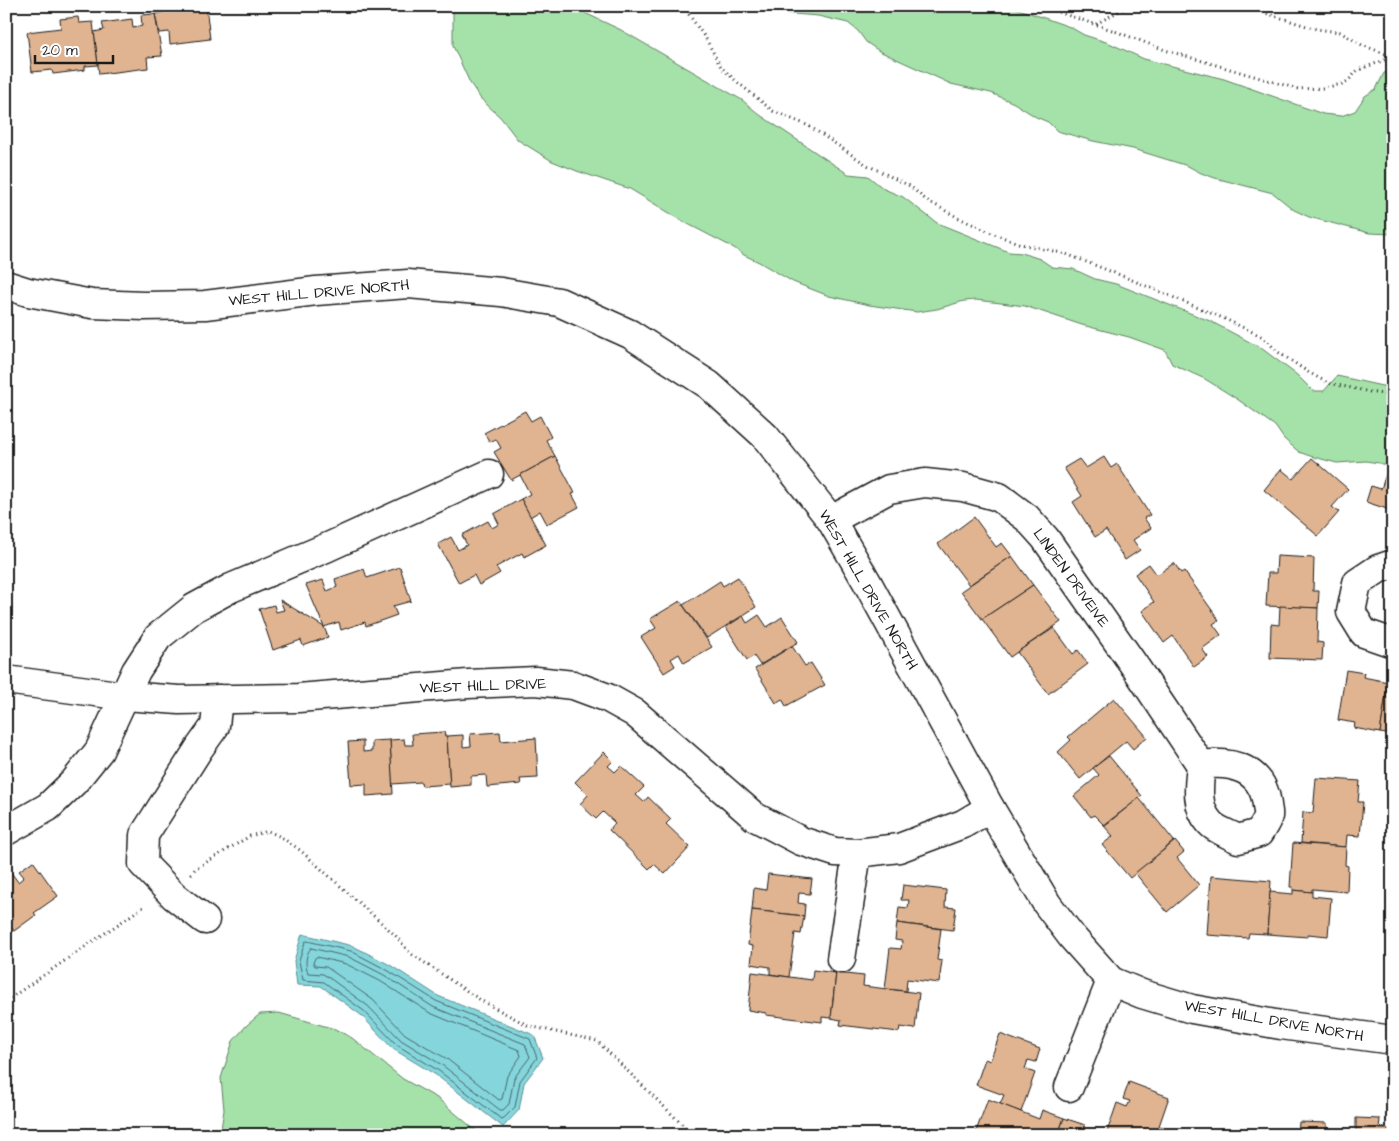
<svg xmlns="http://www.w3.org/2000/svg" width="1399" height="1141" font-family="'Architects Daughter',sans-serif">
<style>
.green{fill:#a5e2a9;stroke:#607f62}
.water{fill:#85d6dc;stroke:#5b8c8f}
.lines{fill:none;stroke-linecap:round;stroke-linejoin:round}
.shore{stroke:#466669;stroke-width:1}
.building{fill:#e0b491;stroke:#1c1c1c}
.minor-casing{stroke:#1c1c1c;stroke-width:31}
.tertiary-casing{stroke:#1c1c1c;stroke-width:31}
.path{stroke:#1c1c1c;stroke-width:3;stroke-dasharray:1 4;stroke-linecap:butt}
.minor{stroke:#fff;stroke-width:28}
.tertiary{stroke:#fff;stroke-width:28}
.labels{text-anchor:middle;dominant-baseline:central;stroke-width:4.5;stroke-linejoin:round;paint-order:stroke}
.street-label{font-size:15px;fill:#1c1c1c;stroke:#fff}
</style>
<rect width="100%" height="100%" fill="#fff"/>
<filter id="ink" filterUnits="userSpaceOnUse"><feTurbulence type="fractalNoise" baseFrequency=".02" numOctaves="2"/><feDisplacementMap in="SourceGraphic" scale="10" xChannelSelector="R" yChannelSelector="G"/><feConvolveMatrix kernelMatrix="1 2 1 2 8 2 1 2 1" color-interpolation-filters="sRGB"/></filter>
<g filter="url(#ink)">
<g class="green">
<polygon points="453,6 570,6 621,30 742,100 760,115 848,174 868,176 884,189 903,197 937,223 1009,252 1022,253 1040,259 1052,267 1073,269 1095,279 1116,284 1210,321 1261,348 1297,375 1313,391 1324,391 1337,376 1382,386 1393,386 1393,468 1379,463 1366,461 1337,463 1310,456 1299,452 1284,439 1275,426 1237,399 1205,379 1172,364 1165,350 1129,337 1082,325 1025,306 976,300 964,301 937,309 917,312 869,305 829,296 793,282 759,262 744,255 734,248 686,223 630,189 577,171 552,161 518,140 501,118 481,99 470,83 453,46"/>
<polygon points="751,6 1010,6 1070,27 1084,35 1109,43 1144,59 1224,79 1323,114 1341,116 1355,111 1365,96 1376,89 1384,73 1393,71 1393,234 1369,233 1309,217 1294,210 1273,193 1215,178 1201,173 1188,166 1133,149 1093,141 1057,131 1048,122 1036,117 1014,103 991,93 951,84 879,51 866,42 858,31 848,23 818,16 781,13"/>
<polygon points="279,1013 335,1029 352,1038 403,1079 437,1098 481,1135 220,1135 224,1110 221,1078 233,1041 246,1026 260,1014"/>
</g>
<polygon class="water" points="302,934 353,946 390,965 438,996 534,1035 543,1058 524,1083 519,1110 503,1127 436,1075 393,1049 361,1015 321,986 297,985 294,961"/>
<g class="lines">
<g class="shore">
<polygon points="307,941 351,951 387,970 436,1001 530,1039 537,1058 520,1081 515,1107 504,1118 501,1119 439,1071 397,1045 364,1011 324,982 303,980 299,961 305,942"/>
<path d="M311 948 349 957 384 975 433 1007 525 1044 530 1057 514 1078 509 1104 503 1110H500L442 1065 401 1040 368 1006 328 977 323 974 308 973C305 965 305 955 311 948Z"/>
<polygon points="317,957 346,964 380,981 430,1013 519,1050 521,1056 507,1076 502,1099 499,1100 447,1059 405,1034 373,1000 332,971 326,967 315,966 313,963 315,958"/>
</g>
</g>
<g class="building">
<polygon points="164,6 206,6 210,39 170,44 169,32 159,33 155,14 164,12"/>
<polygon points="155,14 162,56 147,57 148,68 99,74 94,32 104,30 102,23 132,19 133,28 142,26 141,15"/>
<polygon points="78,17 79,23 93,22 98,65 85,66 85,70 53,74 52,70 32,72 27,32 61,28 60,19"/>
<polygon points="525,411 531,421 540,416 551,437 546,440 555,456 511,480 494,452 501,448 496,439 490,442 484,433"/>
<polygon points="555,456 575,493 572,494 579,507 547,524 540,511 530,517 521,499 530,494 520,475"/>
<polygon points="1104,457 1111,468 1117,464 1150,515 1144,518 1151,528 1133,540 1140,550 1125,560 1106,530 1095,537 1073,502 1082,496 1064,468 1079,459 1086,468"/>
<polygon points="1312,458 1348,489 1332,507 1339,512 1318,536 1264,490 1281,469 1293,479"/>
<polygon points="1388,468 1393,469 1393,511 1366,502 1371,486 1381,489"/>
<polygon points="521,499 546,545 524,557 522,553 496,567 500,573 479,585 474,575 459,583 438,544 451,537 458,550 467,545 462,535 488,521 492,528 499,524 494,514"/>
<polygon points="974,517 996,547 1002,543 1012,556 969,585 938,544"/>
<polygon points="1012,556 1033,585 982,619 961,591"/>
<polygon points="1277,556 1314,558 1313,591 1319,591 1318,608 1266,606 1268,573 1276,573"/>
<polygon points="1174,563 1181,573 1184,571 1219,620 1213,624 1221,635 1202,649 1208,657 1194,667 1173,636 1164,643 1142,611 1154,602 1135,574 1149,564 1157,575"/>
<polygon points="400,567 411,601 393,606 397,615 366,626 365,622 341,630 339,622 324,627 306,585 323,580 327,591 337,587 335,579 364,569 367,578"/>
<polygon points="738,577 756,607 707,638 683,605 720,581 723,586"/>
<polygon points="1033,585 1061,622 1010,657 982,619"/>
<polygon points="280,600 324,627 328,637 303,646 301,640 273,650 259,609 274,605 276,612 284,610"/>
<polygon points="680,601 712,647 684,663 679,654 671,659 675,666 664,673 641,637 656,628 650,619"/>
<polygon points="1280,606 1318,608 1317,642 1323,643 1322,660 1270,658 1271,624 1279,625"/>
<polygon points="759,615 767,627 782,617 798,642 760,665 754,656 747,660 726,627 743,616 747,623"/>
<polygon points="1054,628 1073,654 1078,650 1088,664 1048,694 1017,652"/>
<polygon points="792,646 805,666 811,663 825,685 786,706 782,699 776,703 755,669"/>
<polygon points="1346,670 1364,673 1363,677 1388,682 1380,733 1354,728 1355,723 1338,720"/>
<polygon points="1388,682 1393,682 1393,735 1380,733"/>
<polygon points="1114,698 1147,737 1133,749 1126,741 1080,779 1058,752 1071,740 1068,737"/>
<polygon points="444,732 445,736 447,736 450,784 422,786 421,782 392,784 390,740 404,739 405,745 413,745 412,734"/>
<polygon points="500,732 501,741 536,738 538,778 520,779 521,784 487,787 486,775 471,776 471,785 450,787 447,736 463,735 463,747 471,746 470,734"/>
<polygon points="390,740 393,794 366,796 366,784 351,785 348,742 363,741 363,752 372,751 372,741"/>
<polygon points="604,752 613,761 608,766 615,772 621,766 644,787 636,795 644,802 648,797 671,819 666,824 690,847 665,874 654,864 649,869 609,830 615,823 603,812 596,819 580,804 588,795 575,782"/>
<polygon points="1109,756 1142,796 1104,825 1094,815 1091,817 1074,796 1099,775 1093,768"/>
<polygon points="1316,778 1360,781 1358,802 1363,802 1360,836 1347,835 1346,847 1301,843 1303,812 1313,813"/>
<polygon points="1139,798 1174,841 1130,878 1102,845 1113,836 1104,826"/>
<polygon points="1175,841 1184,852 1177,858 1199,885 1167,912 1135,873"/>
<polygon points="1293,843 1346,847 1345,865 1348,866 1347,892 1312,889 1312,892 1293,890 1293,887 1290,887"/>
<polygon points="33,861 58,896 34,913 36,915 14,931 6,920 6,874 10,871 18,882 24,877 19,871"/>
<polygon points="768,874 812,879 810,894 799,893 798,903 805,904 804,916 752,910 754,888 766,890"/>
<polygon points="1211,876 1271,881 1267,934 1249,933 1248,938 1207,935"/>
<polygon points="903,885 946,890 945,907 956,908 953,930 897,923 899,907 908,908 909,900 901,900"/>
<polygon points="1293,890 1312,892 1312,896 1331,898 1328,936 1308,934 1308,937 1267,934 1270,892 1293,894"/>
<polygon points="752,910 804,916 801,934 795,933 789,977 770,974 770,967 751,964 753,946 748,945"/>
<polygon points="897,923 941,929 937,960 942,961 939,983 907,979 906,991 885,989 890,948 901,949 902,941 895,940"/>
<polygon points="813,970 836,973 831,1018 822,1017 822,1022 766,1015 766,1013 748,1010 752,972 812,980"/>
<polygon points="836,973 864,976 863,986 919,993 915,1029 900,1027 899,1032 840,1025 841,1020 831,1018"/>
<polygon points="1000,1034 1040,1049 1036,1062 1028,1060 1025,1069 1035,1073 1021,1112 1000,1104 1004,1095 976,1085 985,1059 990,1061"/>
<polygon points="1129,1082 1169,1097 1159,1126 1164,1127 1161,1135 1106,1135 1117,1103 1127,1107 1130,1101 1123,1099"/>
<polygon points="988,1099 1039,1119 1042,1110 1064,1118 1058,1135 978,1135 975,1134"/>
<polygon points="1064,1118 1085,1125 1082,1135 1058,1135"/>
<polygon points="1356,1118 1380,1119 1379,1129 1393,1129 1393,1135 1356,1135"/>
<polygon points="1299,1122 1327,1123 1327,1131 1356,1132 1356,1135 1298,1135"/>
</g>
<g class="lines">
<defs>
<g id="minor">
<path d="M831 520 889 489 925 483 963 487 999 497 1027 518 1045 538 1136 668 1201 765C1199 784 1195 807 1210 823 1216 830 1229 834 1238 839L1259 833C1262 828 1267 821 1268 816 1269 813 1267 808 1267 805 1263 769 1232 760 1201 765"/>
<polyline points="1393,564 1378,569 1357,583 1351,612 1364,633 1393,643"/>
<polyline points="6,680 125,696 179,700 298,698 468,684 536,681 573,685 608,698 635,713 755,817 801,841 835,852 857,853 899,848 963,824 990,808"/>
<polyline points="6,831 48,807 74,782 99,751 136,671 158,637 194,608 231,588 328,547 489,474"/>
<polyline points="205,920 174,896 143,864 144,835 200,747 215,726 218,699"/>
<polyline points="841,959 857,853"/>
<polyline points="1069,1087 1111,981"/>
</g>
<polyline id="tertiary" points="6,285 28,292 92,304 144,306 205,305 316,291 408,284 501,292 559,302 630,334 709,385 765,436 831,520 867,582 990,808 1047,904 1072,937 1111,981 1142,994 1192,1009 1281,1025 1393,1040"/>
</defs>
<use href="#minor" class="minor-casing"/>
<use href="#tertiary" class="tertiary-casing"/>
<g class="path">
<polyline points="683,6 706,39 721,67 736,81 773,111 809,126 867,165 910,186 926,200 959,218 994,234 1021,244 1066,254 1120,275 1225,319 1263,337 1278,352 1308,372 1328,383 1375,393 1393,395"/>
<polyline points="1040,6 1112,30 1165,50 1298,89 1324,88 1342,84 1348,81 1358,70 1393,57"/>
<polyline points="1243,6 1316,29 1340,32 1362,45 1391,56"/>
<polyline points="1096,24 1128,6"/>
<polyline points="191,874 195,869 250,836 268,831 281,837 300,850 395,935 410,953 482,1001 529,1026 597,1041 693,1135"/>
<polyline points="6,1001 146,905"/>
</g>
<use href="#minor" class="minor"/>
<use href="#tertiary" class="tertiary"/>
</g>
</g>
<g class="labels">
<g class="street-label">
<text transform="translate(319 293) rotate(-5)">WEST HILL DRIVE NORTH</text>
<text transform="translate(1071 578) rotate(54)">LINDEN DRIVEIVE</text>
<text transform="translate(868 590) rotate(60)">WEST HILL DRIVE NORTH</text>
<text transform="translate(483 686) rotate(-2)">WEST HILL DRIVE</text>
<text transform="translate(1274 1021) rotate(10)">WEST HILL DRIVE NORTH</text>
</g>
</g>
<rect width="1399" height="1141" fill="none" stroke="#fff" stroke-width="25"/>
<rect x="12" y="12" width="1374" height="1116" fill="none" stroke="#1c1c1c" stroke-width="2" filter="url(#ink)"/>
<path d="M35 55v8h78v-8" fill="none" stroke="#1c1c1c" stroke-width="2.5"/>
<text x="42" y="55" font-size="15" fill="#1c1c1c" stroke="#ffffff" stroke-width="4" paint-order="stroke">20 m</text>
</svg>
